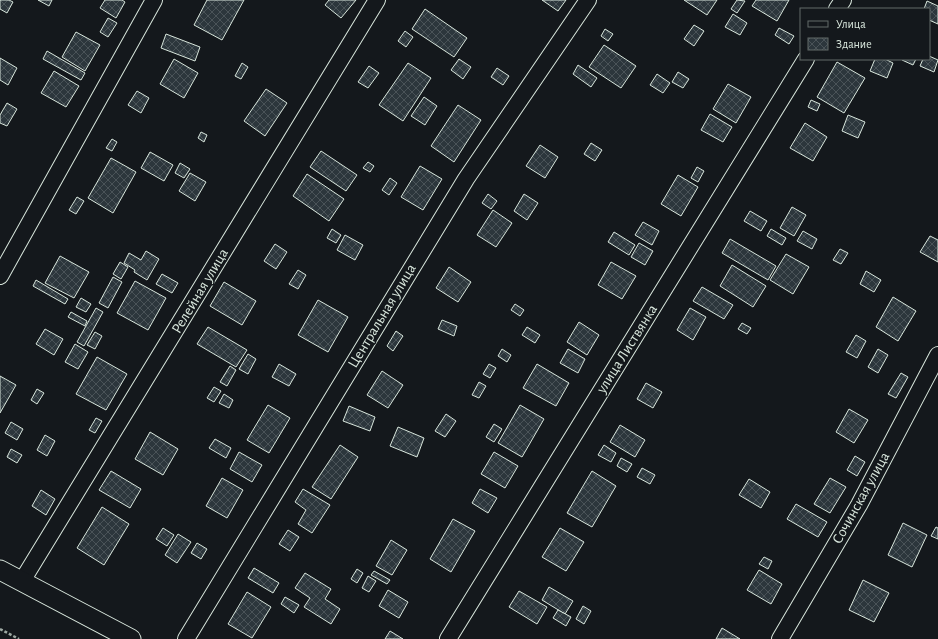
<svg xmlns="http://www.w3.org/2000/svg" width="938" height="639" font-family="'Alegreya Sans',sans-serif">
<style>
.building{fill:url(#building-cross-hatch);stroke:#d8e6dc}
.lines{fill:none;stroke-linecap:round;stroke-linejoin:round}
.minor-casing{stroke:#d8e6dc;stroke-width:18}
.tertiary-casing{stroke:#d8e6dc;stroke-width:21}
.path{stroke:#9da8a2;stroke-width:2.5;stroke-dasharray:3 2;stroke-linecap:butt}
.minor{stroke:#14181c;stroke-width:16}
.tertiary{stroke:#14181c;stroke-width:19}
.labels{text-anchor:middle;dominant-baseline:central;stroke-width:3;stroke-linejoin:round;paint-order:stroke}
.street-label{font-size:15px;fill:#d8e6dc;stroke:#14181c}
</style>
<defs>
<pattern id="building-cross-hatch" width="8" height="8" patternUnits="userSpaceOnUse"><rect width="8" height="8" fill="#2c363c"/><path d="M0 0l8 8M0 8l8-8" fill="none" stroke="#4a5358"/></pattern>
</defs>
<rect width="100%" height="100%" fill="#14181c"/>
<g class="building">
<polygon points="0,0 9,0 13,2 7,13 0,9"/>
<polygon points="38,0 52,0 49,6"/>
<polygon points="105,0 122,0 125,2 116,18 100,8"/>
<polygon points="207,0 244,0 222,40 194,25"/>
<polygon points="329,0 356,0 341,18 325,5"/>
<polygon points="542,0 566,0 558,11"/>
<polygon points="684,0 717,0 707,15"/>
<polygon points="737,0 745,1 737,13 731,9"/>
<polygon points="756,0 789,0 777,21 752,6"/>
<polygon points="927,1 938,6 938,24 929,20 929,9 924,9"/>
<polygon points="425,9 467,38 454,57 412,29"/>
<polygon points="733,14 747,23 740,35 725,27"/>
<polygon points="108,18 117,23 108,37 100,32"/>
<polygon points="694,25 704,31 694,46 684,39"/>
<polygon points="779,28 794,36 789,44 775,35"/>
<polygon points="605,29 613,34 608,41 601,36"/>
<polygon points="405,31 413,37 406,47 398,41"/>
<polygon points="76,32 100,45 85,71 62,57"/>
<polygon points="166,34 200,47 195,61 161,48"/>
<polygon points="604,45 636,66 621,88 589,67"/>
<polygon points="47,51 85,73 81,80 43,59"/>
<polygon points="929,56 938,60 934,72 920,66 923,59 929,59"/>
<polygon points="0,58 17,68 8,85 0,80"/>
<polygon points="174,59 198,73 184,98 160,84"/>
<polygon points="459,59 471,67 463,79 451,70"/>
<polygon points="875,59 885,59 893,63 887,78 870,71"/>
<polygon points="903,59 916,59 913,65 902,60"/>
<polygon points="837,62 865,78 844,113 817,97"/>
<polygon points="242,63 248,67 241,79 235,76"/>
<polygon points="408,63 431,78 403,121 379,105"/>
<polygon points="578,65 597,78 591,87 573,74"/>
<polygon points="369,66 379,73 368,88 358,82"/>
<polygon points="497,68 509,76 503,85 491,77"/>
<polygon points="54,71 79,86 66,107 41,93"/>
<polygon points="678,72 689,79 683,88 672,82"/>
<polygon points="657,74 670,83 663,93 650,85"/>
<polygon points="728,84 751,97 736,123 713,109"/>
<polygon points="266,89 287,103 265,136 244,121"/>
<polygon points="137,91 149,98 141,113 128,105"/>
<polygon points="424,97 437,106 425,125 411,116"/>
<polygon points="811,100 820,104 817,111 808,107"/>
<polygon points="7,103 17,109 7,126 0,123 0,115"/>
<polygon points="458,105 481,120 454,162 431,146"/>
<polygon points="710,114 732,127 723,142 701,130"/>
<polygon points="848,115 865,122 858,138 842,131"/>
<polygon points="805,123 827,137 813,161 790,148"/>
<polygon points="201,132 207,135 204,142 198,138"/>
<polygon points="112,139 117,142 112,151 106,148"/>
<polygon points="591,143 602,150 595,161 584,154"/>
<polygon points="540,145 558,157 545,178 526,166"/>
<polygon points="321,151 357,175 346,191 310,167"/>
<polygon points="150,152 173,165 164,181 141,168"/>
<polygon points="111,158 136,172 113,213 88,198"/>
<polygon points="368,162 374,166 370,172 363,168"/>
<polygon points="180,163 190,169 184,178 175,173"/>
<polygon points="420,166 442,179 423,210 401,197"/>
<polygon points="697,167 704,171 698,182 691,178"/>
<polygon points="190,173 206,182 195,201 179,191"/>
<polygon points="307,174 344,199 329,221 293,196"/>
<polygon points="678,175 698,187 681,216 661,204"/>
<polygon points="390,178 397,183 389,195 382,190"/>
<polygon points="488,194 497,201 491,209 482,203"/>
<polygon points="524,194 538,203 527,220 514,211"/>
<polygon points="77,197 84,201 76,214 69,210"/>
<polygon points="792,207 806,215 794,236 780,228"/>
<polygon points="493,210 512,223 496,247 477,235"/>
<polygon points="750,211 767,221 761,231 744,221"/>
<polygon points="643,222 659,231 652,245 635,235"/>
<polygon points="332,229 341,235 336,243 327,238"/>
<polygon points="771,229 786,238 782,245 767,236"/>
<polygon points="803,231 817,239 812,249 797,241"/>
<polygon points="614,232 635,245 629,255 608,242"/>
<polygon points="345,235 363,245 355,260 337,250"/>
<polygon points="930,236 938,240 938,262 920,252"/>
<polygon points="730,239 776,266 768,280 722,253"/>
<polygon points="639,243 653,251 645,265 631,257"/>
<polygon points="275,244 287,252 276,269 264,261"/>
<polygon points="840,249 848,253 841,264 833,260"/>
<polygon points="146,251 159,259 147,280 134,272 135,270 124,263 129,253 141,260"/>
<polygon points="786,254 809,267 793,294 770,280"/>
<polygon points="60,256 89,272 74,298 45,283"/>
<polygon points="120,262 128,267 121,279 113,274"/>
<polygon points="611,262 636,276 622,299 598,285"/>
<polygon points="732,265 766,286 753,307 720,286"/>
<polygon points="449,267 471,282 458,302 436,288"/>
<polygon points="298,270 306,275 298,289 289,284"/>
<polygon points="866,271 881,280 874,292 860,284"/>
<polygon points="162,274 178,283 172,293 156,284"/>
<polygon points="113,277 122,282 108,308 99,303"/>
<polygon points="36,280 68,299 65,304 33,286"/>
<polygon points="135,281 166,298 148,330 117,313"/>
<polygon points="224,282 256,301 242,325 210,306"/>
<polygon points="702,287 733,305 724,319 693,301"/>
<polygon points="893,297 916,311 898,341 876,327"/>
<polygon points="81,298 91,304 86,312 76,307"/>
<polygon points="318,300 348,317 328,352 298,335"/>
<polygon points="515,304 524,310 520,316 511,310"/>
<polygon points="96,308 103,312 84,346 77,342"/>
<polygon points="690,308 706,317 693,340 677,330"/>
<polygon points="71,312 87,321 85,326 68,317"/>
<polygon points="442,320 457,326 454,336 438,329"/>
<polygon points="579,322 599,335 587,355 567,342"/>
<polygon points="742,323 751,328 747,334 738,329"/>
<polygon points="208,327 247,350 236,367 197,344"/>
<polygon points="527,327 540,335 535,343 522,335"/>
<polygon points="45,329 63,339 54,355 36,344"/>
<polygon points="396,331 403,336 393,351 387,346"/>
<polygon points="95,332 102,336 95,349 87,345"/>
<polygon points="856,335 866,341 857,358 846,352"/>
<polygon points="75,344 88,352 78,369 65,362"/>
<polygon points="502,349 511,355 507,362 498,356"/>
<polygon points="568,349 585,359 578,373 560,363"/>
<polygon points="878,349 888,355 878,373 868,367"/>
<polygon points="248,354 256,359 248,374 239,369"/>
<polygon points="97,357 127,374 106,410 76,394"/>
<polygon points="279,364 296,374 289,386 272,377"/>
<polygon points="489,364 496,368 490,378 483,374"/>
<polygon points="537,364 569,383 556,406 523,388"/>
<polygon points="230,366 236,370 227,386 220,382"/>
<polygon points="382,371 403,385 388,408 367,395"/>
<polygon points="901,373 908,377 896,398 888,394"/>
<polygon points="0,376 16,385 0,413"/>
<polygon points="479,382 486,386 479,398 472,395"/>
<polygon points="646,383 662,392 653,408 637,399"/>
<polygon points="214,387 221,391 214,402 207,398"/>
<polygon points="37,389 44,393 37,404 31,400"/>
<polygon points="224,394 233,400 229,408 219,403"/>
<polygon points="268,405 290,418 269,453 247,440"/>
<polygon points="520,405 544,419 522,457 498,443"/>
<polygon points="349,406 375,417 370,431 343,421"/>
<polygon points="849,409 868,420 854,443 836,432"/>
<polygon points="446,414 456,421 445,437 435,431"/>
<polygon points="96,418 102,421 95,433 89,430"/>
<polygon points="11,422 23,429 17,440 5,433"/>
<polygon points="494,424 502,429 494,442 486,437"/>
<polygon points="620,425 645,440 635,457 610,442"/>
<polygon points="398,427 424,438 417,457 390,446"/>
<polygon points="150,432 178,449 163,475 135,459"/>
<polygon points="45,435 55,441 47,456 37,450"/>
<polygon points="215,439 231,448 226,458 209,448"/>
<polygon points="340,445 358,457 331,499 312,487"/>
<polygon points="604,445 616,453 611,462 598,455"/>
<polygon points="11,449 22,455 17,463 7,457"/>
<polygon points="239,452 262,465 252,482 230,469"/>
<polygon points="494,452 518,466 505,488 481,474"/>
<polygon points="855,456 865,462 857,476 847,470"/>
<polygon points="621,458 632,464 627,472 617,466"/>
<polygon points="642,468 655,475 650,484 637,477"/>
<polygon points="111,471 141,489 130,508 99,490"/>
<polygon points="592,471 616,486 592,527 567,513"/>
<polygon points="222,478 243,490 227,518 206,506"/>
<polygon points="830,478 846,487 830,513 814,504"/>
<polygon points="749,479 770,492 761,508 739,495"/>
<polygon points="303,489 330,505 312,533 298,524 306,510 295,502"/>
<polygon points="480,489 497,498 488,513 472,503"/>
<polygon points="41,490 55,499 46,515 32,506"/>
<polygon points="796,504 827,522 818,537 787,519"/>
<polygon points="102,507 129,524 104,565 77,548"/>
<polygon points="453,519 475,531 451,572 430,559"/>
<polygon points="903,523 927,535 912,567 888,555"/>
<polygon points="936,527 938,528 938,539 931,536"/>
<polygon points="163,528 174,535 167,546 156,539"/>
<polygon points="560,528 584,542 566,571 542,557"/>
<polygon points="288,530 299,537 290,551 279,544"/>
<polygon points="178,534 191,542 177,563 165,555"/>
<polygon points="391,540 407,550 392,575 376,566"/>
<polygon points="197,543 207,549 201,559 191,553"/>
<polygon points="764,557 772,561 768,569 759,564"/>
<polygon points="254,568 279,583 273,593 248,578"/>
<polygon points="357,569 363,573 357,583 351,579"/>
<polygon points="759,570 782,584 771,604 747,590"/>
<polygon points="374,571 390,580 387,584 371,575"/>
<polygon points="305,573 331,589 325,599 340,609 331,624 304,607 310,598 295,588"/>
<polygon points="368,576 376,581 369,592 362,588"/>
<polygon points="863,580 889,593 874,622 849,610"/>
<polygon points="549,587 573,601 565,614 542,600"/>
<polygon points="388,590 408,602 399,618 379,606"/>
<polygon points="519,591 547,607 537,624 509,607"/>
<polygon points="247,592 271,607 252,638 228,624"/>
<polygon points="285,597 299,605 294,613 281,604"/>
<polygon points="583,606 591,611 584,624 576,619"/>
<polygon points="558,610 571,617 566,626 553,618"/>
<polygon points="722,628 740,639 716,639"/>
<polygon points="390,631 403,639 385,639"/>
</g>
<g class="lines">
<defs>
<g id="minor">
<polyline points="837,9 843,0"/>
<polyline points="0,276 154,0"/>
<polyline points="22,581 377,0"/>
<polyline points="186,639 466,179 588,0"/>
<polyline points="448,639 806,59"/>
<polyline points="780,639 859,505 938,355"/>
</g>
<polyline id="tertiary" points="0,570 131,639"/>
</defs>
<use href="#minor" class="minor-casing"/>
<use href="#tertiary" class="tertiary-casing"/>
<polyline class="path" points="0,629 19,639"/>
<use href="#minor" class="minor"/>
<use href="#tertiary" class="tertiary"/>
</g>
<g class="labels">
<g class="street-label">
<text transform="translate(200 291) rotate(-59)">Релейная улица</text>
<text transform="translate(382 316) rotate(-59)">Центральная улица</text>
<text transform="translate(627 349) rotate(-58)">улица Листвянка</text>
<text transform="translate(861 498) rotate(-61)">Сочинская улица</text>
</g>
</g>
<rect x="800" y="8" width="130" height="52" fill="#14181c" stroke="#626a69"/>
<rect x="808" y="21" width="20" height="6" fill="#14181c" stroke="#626a69"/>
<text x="836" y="28" font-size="12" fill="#d8e6dc">Улица</text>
<rect x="808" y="38" width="20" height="12" fill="url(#building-cross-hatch)" stroke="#626a69"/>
<text x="836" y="48" font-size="12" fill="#d8e6dc">Здание</text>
</svg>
